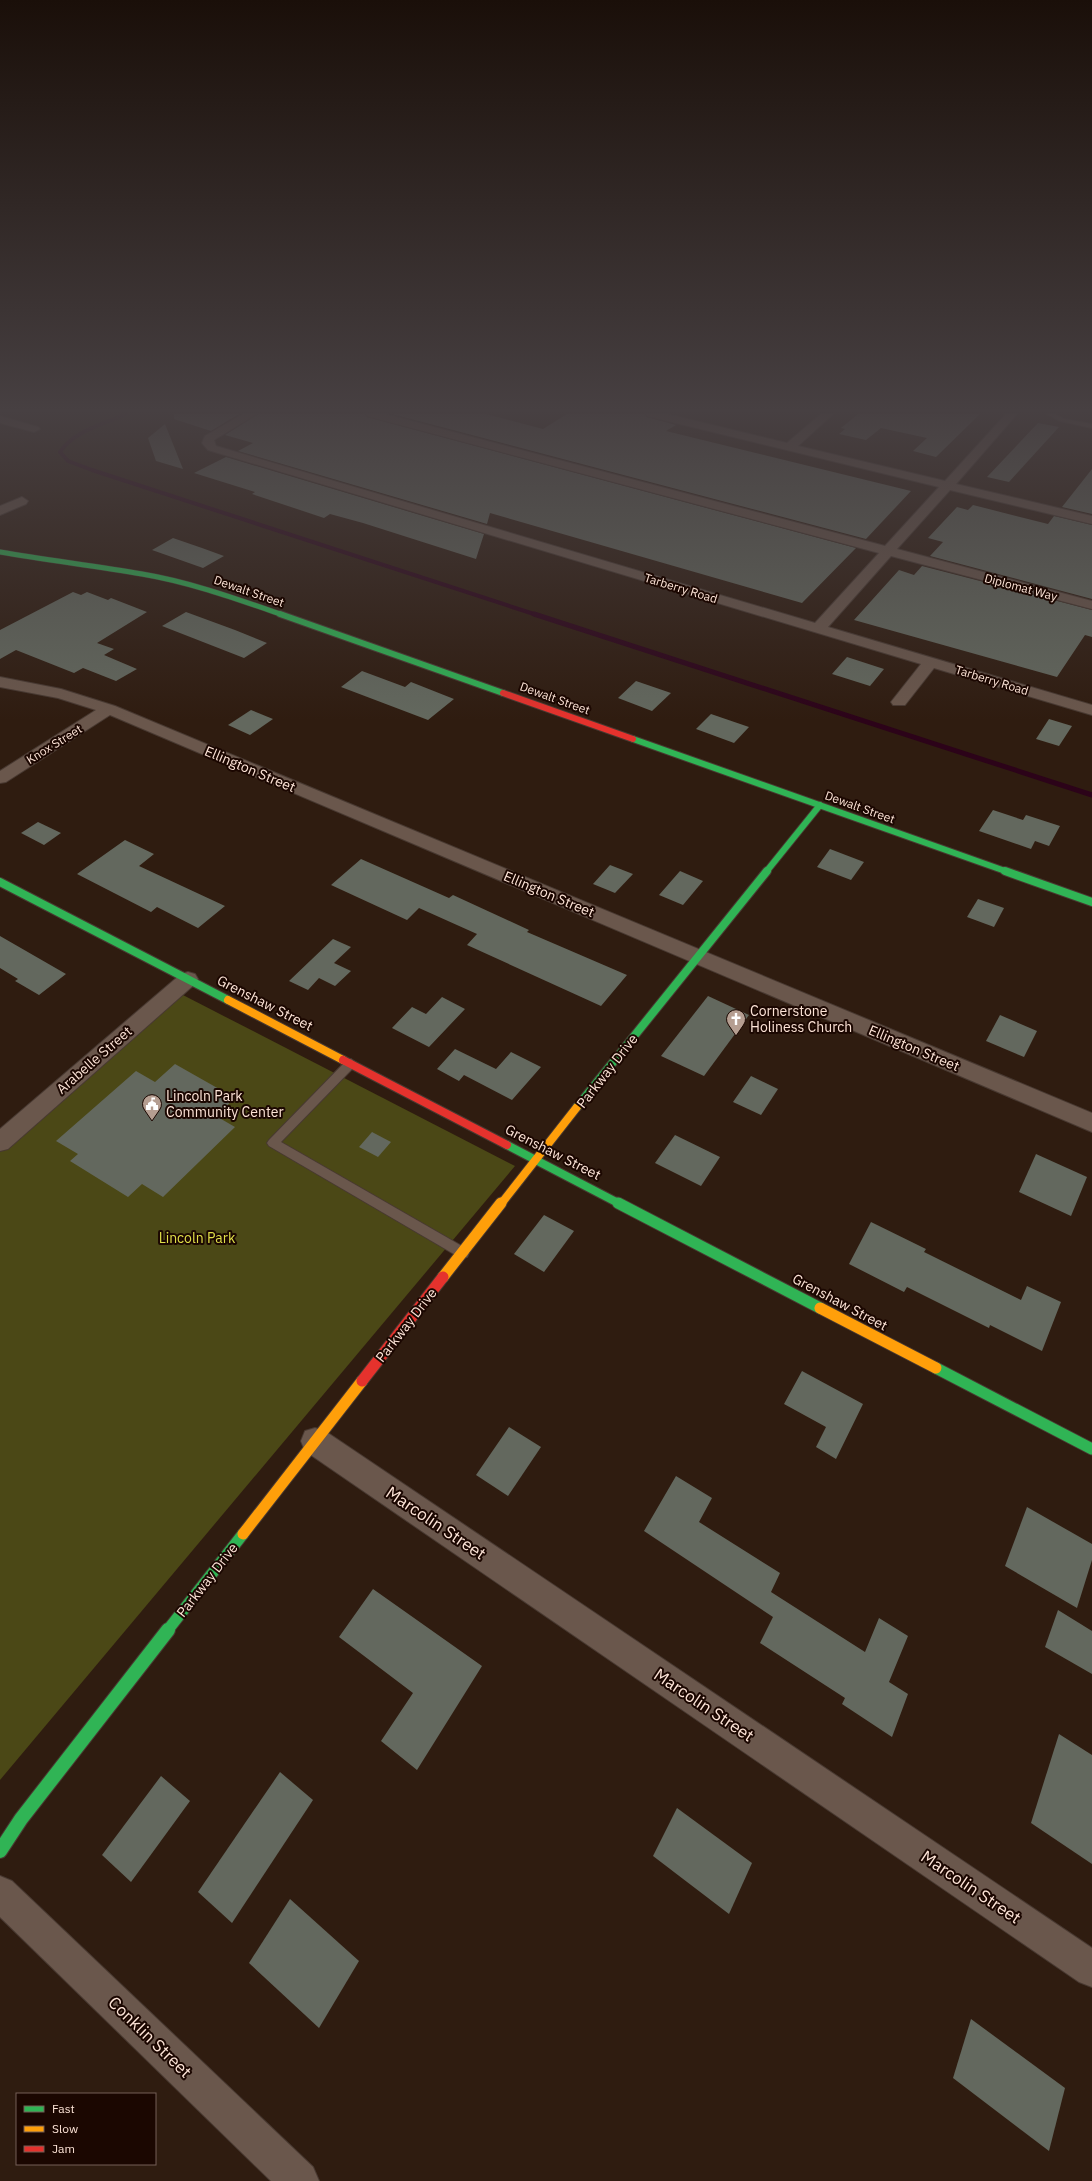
<svg xmlns="http://www.w3.org/2000/svg" width="1092" height="2181" font-family="'IBM Plex Sans',sans-serif">
<style>
.green{fill:#4b4816}
.lines{fill:none;stroke-linecap:round;stroke-linejoin:round}
.stream-far1{stroke:#2c0319;stroke-width:4}
.stream{stroke:#2c0319;stroke-width:5}
.building{fill:#63685e}
.lane-casing{stroke:#483931;stroke-width:2}
.street-casing{stroke:#483931;stroke-width:2}
.fast-far4-casing{stroke:#483931;stroke-width:6}
.fast-far3-casing{stroke:#483931;stroke-width:8}
.fast-far2-casing{stroke:#483931;stroke-width:10}
.fast-far1-casing{stroke:#483931;stroke-width:13}
.fast-casing{stroke:#483931;stroke-width:16}
.slow-far1-casing{stroke:#483931;stroke-width:10}
.slow-casing{stroke:#483931;stroke-width:13}
.jam-far2-casing{stroke:#483931;stroke-width:8}
.jam-far1-casing{stroke:#483931;stroke-width:10}
.jam-casing{stroke:#483931;stroke-width:13}
.lane{fill:#6a574c;fill-rule:evenodd}
.street{fill:#6a574c;fill-rule:evenodd}
.fast-far4{stroke:#30b455;stroke-width:5}
.fast-far3{stroke:#30b455;stroke-width:6}
.fast-far2{stroke:#30b455;stroke-width:8}
.fast-far1{stroke:#30b455;stroke-width:11}
.fast{stroke:#30b455;stroke-width:14}
.slow-far1{stroke:#ff9f0a;stroke-width:8}
.slow{stroke:#ff9f0a;stroke-width:11}
.jam-far2{stroke:#e5322d;stroke-width:6}
.jam-far1{stroke:#e5322d;stroke-width:8}
.jam{stroke:#e5322d;stroke-width:11}
.labels{text-anchor:middle;dominant-baseline:central;stroke-width:4;stroke-linejoin:round;paint-order:stroke}
.far-street-label{font-size:12px;fill:#fde4d7;stroke:#1b0701}
.street-label{font-size:14px;fill:#fde4d7;stroke:#1b0701}
.poi-label{font-size:14px;fill:#fde4d7;stroke:#1b0701;text-anchor:start}
.park-label{font-size:14px;fill:#e0df49;stroke:#1b0701}
.near-street-label{font-size:17px;fill:#fde4d7;stroke:#1b0701}
</style>
<rect width="100%" height="100%" fill="#2f1c10"/>
<polygon class="green" points="181,994 515,1166 0,1780 0,1148"/>
<g class="lines">
<path class="stream-far1" d="M126 414C104 424 74 431 60 452L68 461 92 470 537 615"/>
<polyline class="stream" points="534,614 1092,795"/>
</g>
<g class="building">
<polygon points="174,414 239,414 211,431 174,419"/>
<polygon points="258,414 365,414 367,417 856,548 802,603 490,513 487,524 238,451 253,443 225,435"/>
<polygon points="392,414 486,414 543,429 567,414 645,414 647,417 676,425 666,431 911,491 866,539"/>
<polygon points="858,414 980,414 936,457 913,451 927,438 881,428 866,440 839,434 845,429 841,428"/>
<polygon points="1038,423 1059,427 1009,482 987,477"/>
<polygon points="165,424 183,469 156,461 148,438"/>
<polygon points="226,457 484,534 476,559 363,523 330,514 324,518 252,494 255,492 194,473"/>
<polygon points="1092,469 1092,514 1062,507"/>
<polygon points="973,505 1048,524 1054,516 1092,525 1092,599 930,556 943,542 928,538 957,507 968,510"/>
<polygon points="173,538 202,548 224,556 203,568 152,550"/>
<polygon points="922,566 1092,610 1092,637 1085,635 1057,677 854,620 899,570 914,575"/>
<polygon points="73,592 81,595 87,592 108,600 111,598 147,612 97,643 114,649 104,655 137,669 116,681 83,668 74,673 16,650 0,659 0,630"/>
<polygon points="186,612 235,630 267,643 244,658 162,626"/>
<polygon points="847,657 884,669 870,686 832,674"/>
<polygon points="362,671 405,687 411,682 454,699 428,720 341,687"/>
<polygon points="636,681 671,693 652,711 618,698"/>
<polygon points="251,710 273,719 250,735 228,725"/>
<polygon points="711,714 749,727 734,743 696,729"/>
<polygon points="1049,719 1072,726 1059,746 1036,739"/>
<polygon points="993,810 1023,820 1026,815 1060,826 1049,846 1035,841 1031,849 979,831"/>
<polygon points="38,822 61,833 44,845 21,833"/>
<polygon points="125,840 154,854 139,866 225,906 198,928 157,907 151,912 77,874"/>
<polygon points="830,849 864,862 851,880 817,867"/>
<polygon points="361,859 449,898 453,895 529,930 527,932 627,975 601,1006 467,945 477,934 419,908 407,920 331,885"/>
<polygon points="610,865 633,874 615,893 593,884"/>
<polygon points="680,871 703,881 683,905 659,895"/>
<polygon points="978,899 1004,908 994,927 967,917"/>
<polygon points="0,936 66,974 39,995 15,981 18,979 0,968"/>
<polygon points="333,939 351,947 334,963 351,971 335,986 319,978 308,990 289,981"/>
<polygon points="708,996 749,1015 704,1076 661,1056"/>
<polygon points="442,997 465,1009 429,1047 392,1028 412,1007 426,1014"/>
<polygon points="1000,1015 1037,1031 1024,1057 986,1041"/>
<polygon points="455,1049 496,1069 511,1052 541,1067 512,1100 464,1075 459,1081 437,1069"/>
<polygon points="175,1064 235,1098 216,1116 235,1127 163,1197 142,1184 128,1197 70,1161 78,1154 56,1141 136,1071 155,1082"/>
<polygon points="751,1076 778,1089 761,1115 733,1102"/>
<polygon points="372,1132 391,1142 378,1157 359,1147"/>
<polygon points="675,1135 720,1157 701,1186 655,1163"/>
<polygon points="1036,1154 1087,1177 1071,1216 1019,1192"/>
<polygon points="544,1215 574,1231 544,1272 514,1254"/>
<polygon points="871,1222 926,1249 924,1252 1021,1300 1027,1286 1061,1302 1042,1351 990,1325 989,1328 907,1287 904,1292 849,1264"/>
<polygon points="802,1371 863,1404 836,1459 816,1447 826,1427 784,1404"/>
<polygon points="509,1427 541,1447 508,1496 476,1475"/>
<polygon points="676,1476 712,1498 699,1522 780,1573 771,1592 865,1652 879,1618 908,1636 889,1682 908,1694 892,1737 842,1704 845,1698 760,1643 773,1617 644,1531"/>
<polygon points="1027,1507 1092,1544 1092,1560 1077,1608 1005,1566"/>
<polygon points="373,1589 482,1666 417,1770 381,1741 413,1693 339,1637"/>
<polygon points="1058,1610 1092,1631 1092,1674 1045,1647"/>
<polygon points="1059,1734 1092,1755 1092,1864 1031,1823"/>
<polygon points="280,1772 313,1800 232,1923 198,1892"/>
<polygon points="161,1776 190,1801 131,1882 102,1855"/>
<polygon points="677,1808 752,1863 729,1914 653,1856"/>
<polygon points="290,1899 359,1961 319,2028 249,1963"/>
<polygon points="971,2019 1065,2088 1049,2151 953,2078"/>
</g>
<g class="lines">
<defs>
<g id="lane">
<polygon points="1047,414 1055,414 1064,419 1092,424 1092,428 1060,421"/>
<polygon points="351,1059 356,1063 355,1066 281,1142 467,1249 469,1253 467,1257 463,1258 459,1257 269,1146 267,1143 269,1140 347,1060"/>
</g>
<g id="street">
<polygon points="243,414 257,414 214,440 216,446 815,623 879,553 367,416 366,414 385,414 885,546 939,487 647,416 646,414 667,414 787,443 821,414 833,414 798,446 945,481 1006,414 1017,414 956,484 1092,516 1092,524 950,490 897,549 1092,601 1092,609 891,556 828,627 1092,705 1092,715 934,668 905,705 893,705 891,702 921,664 208,450 202,443 205,436"/>
<polygon points="0,416 38,427 40,429 34,432 0,423"/>
<polygon points="22,497 28,501 26,504 0,515 0,506"/>
<polygon points="0,677 61,689 115,706 1092,1113 1092,1132 110,715 6,782 0,783 0,771 96,710 58,698 0,687"/>
<polygon points="188,972 195,974 198,979 195,984 8,1149 0,1151 0,1129 181,974"/>
<polygon points="315,1428 325,1431 1092,1948 1092,1987 1079,1982 305,1451 301,1441 305,1431"/>
<polygon points="0,1876 12,1881 313,2167 319,2181 271,2181 0,1917"/>
</g>
<path id="fast-far4" d="M0 552C47 560 95 566 142 574 190 582 237 599 283 615"/>
<g id="fast-far3">
<polyline points="280,614 503,693"/>
<polyline points="633,739 1008,872"/>
<polyline points="766,872 820,805"/>
</g>
<g id="fast-far2">
<polyline points="1005,871 1092,902"/>
<polyline points="0,882 228,1000"/>
<polyline points="577,1107 767,871"/>
<polyline points="507,1145 620,1204"/>
</g>
<g id="fast-far1">
<polyline points="618,1203 820,1308"/>
<polyline points="936,1368 1092,1449"/>
<polyline points="167,1631 243,1534"/>
</g>
<polyline id="fast" points="0,1851 21,1819 168,1630"/>
<g id="slow-far1">
<polyline points="228,1000 343,1060"/>
<polyline points="501,1204 577,1107"/>
</g>
<g id="slow">
<polyline points="443,1277 501,1203"/>
<polyline points="820,1308 936,1368"/>
<polyline points="243,1534 362,1381"/>
</g>
<polyline id="jam-far2" points="503,693 633,739"/>
<polyline id="jam-far1" points="343,1060 507,1145"/>
<polyline id="jam" points="362,1381 443,1277"/>
</defs>
<use href="#lane" class="lane-casing"/>
<use href="#street" class="street-casing"/>
<use href="#fast-far4" class="fast-far4-casing"/>
<use href="#fast-far3" class="fast-far3-casing"/>
<use href="#fast-far2" class="fast-far2-casing"/>
<use href="#fast-far1" class="fast-far1-casing"/>
<use href="#fast" class="fast-casing"/>
<use href="#slow-far1" class="slow-far1-casing"/>
<use href="#slow" class="slow-casing"/>
<use href="#jam-far2" class="jam-far2-casing"/>
<use href="#jam-far1" class="jam-far1-casing"/>
<use href="#jam" class="jam-casing"/>
<use href="#lane" class="lane"/>
<use href="#street" class="street"/>
<use href="#fast-far4" class="fast-far4"/>
<use href="#fast-far3" class="fast-far3"/>
<use href="#fast-far2" class="fast-far2"/>
<use href="#fast-far1" class="fast-far1"/>
<use href="#fast" class="fast"/>
<use href="#slow-far1" class="slow-far1"/>
<use href="#slow" class="slow"/>
<use href="#jam-far2" class="jam-far2"/>
<use href="#jam-far1" class="jam-far1"/>
<use href="#jam" class="jam"/>
</g>
<linearGradient id="sky" x2="0" y2="1"><stop stop-color="#1a0f09"/><stop offset="0.57" stop-color="#474042"/><stop offset="1" stop-color="#474042" stop-opacity="0"/></linearGradient>
<rect width="1092" height="720" fill="url(#sky)"/>
<defs>
<symbol id="church-pin" viewBox="-11 -11 22 30"><path d="M0 17L-7.5 6A9.5 9.5 0 1 1 7.5 6Z" fill="#b59e91" stroke="#1b0701"/><path d="M-1.2-6h2.4v3.5h3.3v2.4h-3.3V6h-2.4V-.1h-3.3v-2.4h3.3Z" fill="#fff"/></symbol>
<symbol id="civic-pin" viewBox="-11 -11 22 30"><path d="M0 17L-7.5 6A9.5 9.5 0 1 1 7.5 6Z" fill="#b59e91" stroke="#1b0701"/><path d="M-.6-6.5H3V-4.5H.6V-3L4-1V1h2V6H-6V1h2V-1L-.6-3ZM-1.2 2.5V6h2.4V2.5Z" fill="#fff"/></symbol>
</defs>
<g fill-rule="evenodd">
<use href="#church-pin" x="725" y="1008" width="22" height="30"/>
<use href="#civic-pin" x="141" y="1093" width="22" height="30"/>
</g>
<g class="labels">
<g class="far-street-label">
<text transform="translate(1021 587) rotate(15)">Diplomat Way</text>
<text transform="translate(681 588) rotate(17)">Tarberry Road</text>
<text transform="translate(249 591) rotate(19)">Dewalt Street</text>
<text transform="translate(992 680) rotate(17)">Tarberry Road</text>
<text transform="translate(555 698) rotate(20)">Dewalt Street</text>
<text transform="translate(54 744) rotate(-32)">Knox Street</text>
<text transform="translate(860 807) rotate(20)">Dewalt Street</text>
</g>
<g class="street-label">
<text transform="translate(250 769) rotate(23)">Ellington Street</text>
<text transform="translate(549 894) rotate(23)">Ellington Street</text>
<text transform="translate(265 1003) rotate(27)">Grenshaw Street</text>
<text transform="translate(914 1048) rotate(23)">Ellington Street</text>
<text transform="translate(94 1060) rotate(-41)">Arabelle Street</text>
<text transform="translate(607 1071) rotate(-52)">Parkway Drive</text>
<text transform="translate(553 1152) rotate(27)">Grenshaw Street</text>
<text transform="translate(840 1302) rotate(28)">Grenshaw Street</text>
<text transform="translate(406 1325) rotate(-52)">Parkway Drive</text>
<text transform="translate(207 1580) rotate(-52)">Parkway Drive</text>
</g>
<g class="poi-label">
<text x="750" y="1011">Cornerstone<tspan x="750" dy="16">Holiness Church</tspan></text>
<text x="166" y="1096">Lincoln Park<tspan x="166" dy="16">Community Center</tspan></text>
</g>
<g class="park-label">
<text x="197" y="1238">Lincoln Park</text>
</g>
<g class="near-street-label">
<text transform="translate(436 1523) rotate(34)">Marcolin Street</text>
<text transform="translate(704 1705) rotate(34)">Marcolin Street</text>
<text transform="translate(971 1887) rotate(34)">Marcolin Street</text>
<text transform="translate(150 2037) rotate(44)">Conklin Street</text>
</g>
</g>
<rect x="16" y="2093" width="140" height="72" fill="#1b0701" stroke="#755f57"/>
<rect x="24" y="2106" width="20" height="6" fill="#30b455" stroke="#755f57"/>
<text x="52" y="2113" font-size="12" fill="#fde4d7">Fast</text>
<rect x="24" y="2126" width="20" height="6" fill="#ff9f0a" stroke="#755f57"/>
<text x="52" y="2133" font-size="12" fill="#fde4d7">Slow</text>
<rect x="24" y="2146" width="20" height="6" fill="#e5322d" stroke="#755f57"/>
<text x="52" y="2153" font-size="12" fill="#fde4d7">Jam</text>
</svg>
